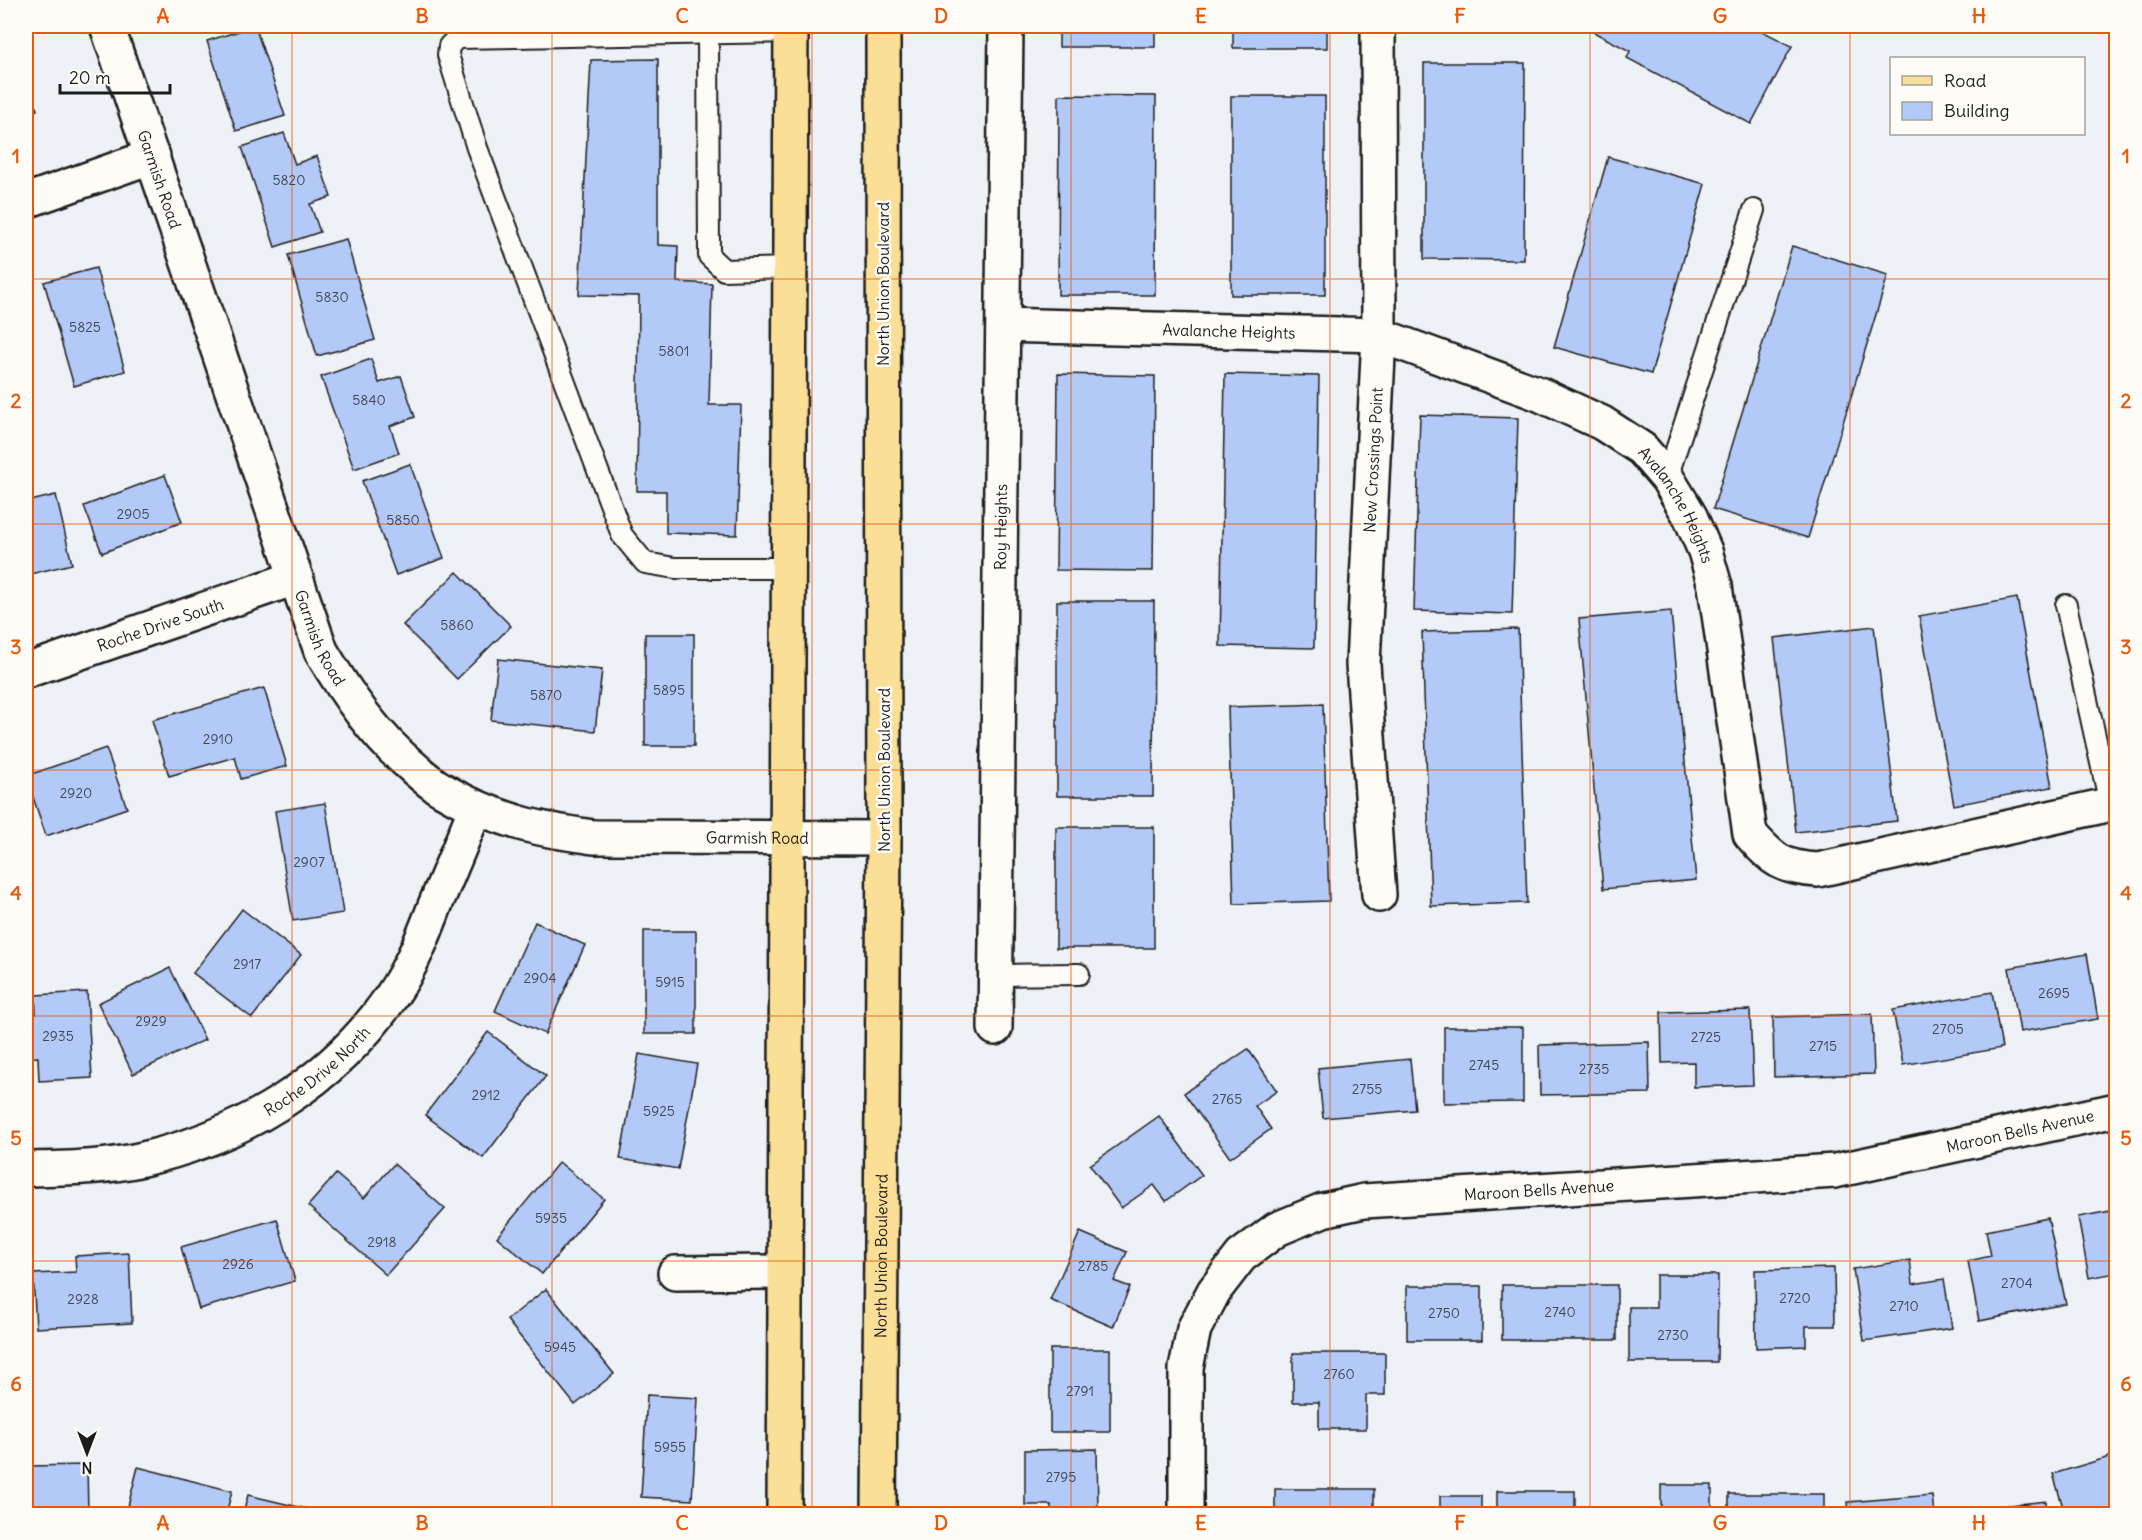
<svg xmlns="http://www.w3.org/2000/svg" width="2142" height="1540" font-family="Delius,sans-serif">
<style>
.building{fill:#b3c9f7;stroke:#1c1c1c;stroke-width:1.5}
.lines{fill:none;stroke-linecap:round;stroke-linejoin:round}
.lane-casing{stroke:#1c1c1c;stroke-width:24}
.street-casing{stroke:#1c1c1c;stroke-width:38}
.primary-casing{stroke:#1c1c1c;stroke-width:38}
.lane{stroke:#fdfcf7;stroke-width:20}
.street{stroke:#fdfcf7;stroke-width:33}
.primary{stroke:#fbdf96;stroke-width:33}
.grid{fill:none;stroke:#e8590c;stroke-width:1.5;stroke-opacity:0.55}
.labels{text-anchor:middle;dominant-baseline:central;stroke-width:5;stroke-linejoin:round;paint-order:stroke}
.number-label{font-size:14px;fill:#424753}
.street-label{font-size:16px;fill:#1c1c1c;stroke:#fdfcf7}
.neatline{fill:none;stroke:#e8590c;stroke-width:2}
.grid-label{font-size:20px;text-anchor:middle;font-weight:bold;fill:#e8590c}
</style>
<rect width="100%" height="100%" fill="#eef2f7"/>
<filter id="ink" filterUnits="userSpaceOnUse"><feTurbulence type="fractalNoise" baseFrequency=".0167" numOctaves="2"/><feDisplacementMap in="SourceGraphic" scale="12" xChannelSelector="R" yChannelSelector="G"/><feConvolveMatrix kernelMatrix="1 2 1 2 8 2 1 2 1" color-interpolation-filters="sRGB"/></filter>
<g filter="url(#ink)">
<g class="building">
<polygon points="255,26 285,116 236,131 207,41"/>
<rect x="1059" y="26" width="96" height="21"/>
<rect x="1233" y="26" width="94" height="22"/>
<polygon points="1582,26 1752,26 1792,46 1751,124 1627,58 1630,51"/>
<polygon points="658,59 658,245 678,246 677,282 712,284 709,405 741,405 737,535 666,533 666,491 637,491 639,296 579,295 591,60"/>
<polygon points="1424,63 1525,63 1524,260 1424,259"/>
<polygon points="26,76 37,110 26,114"/>
<polygon points="1059,95 1156,96 1155,295 1058,295"/>
<rect x="1231" y="96" width="94" height="199"/>
<polygon points="284,133 295,164 317,156 331,197 310,204 320,232 275,247 242,147"/>
<polygon points="1608,157 1705,184 1651,374 1554,347"/>
<polygon points="346,239 375,340 317,356 288,255"/>
<polygon points="1792,246 1888,275 1808,538 1713,509"/>
<polygon points="96,268 125,371 74,386 44,282"/>
<polygon points="371,359 379,383 401,376 415,417 390,426 399,453 354,469 321,377"/>
<polygon points="1058,374 1155,376 1153,571 1056,570"/>
<polygon points="1225,374 1319,376 1314,648 1220,646"/>
<polygon points="1420,415 1518,418 1512,614 1414,611"/>
<polygon points="410,464 444,558 396,575 362,481"/>
<polygon points="165,475 182,522 102,553 84,506"/>
<polygon points="56,495 72,564 26,575 26,502"/>
<polygon points="457,572 511,626 457,679 403,625"/>
<polygon points="2017,598 2052,787 1954,805 1919,616"/>
<polygon points="1057,601 1154,601 1153,796 1057,796"/>
<polygon points="1671,611 1696,880 1603,889 1579,619"/>
<polygon points="1874,626 1897,821 1796,832 1774,638"/>
<polygon points="1518,629 1527,903 1431,906 1422,632"/>
<rect x="645" y="634" width="49" height="112"/>
<polygon points="498,659 602,670 595,731 491,720"/>
<polygon points="264,688 287,766 241,779 235,757 169,776 152,720"/>
<polygon points="1323,704 1329,901 1234,904 1228,707"/>
<polygon points="106,748 127,808 46,836 26,776"/>
<polygon points="325,803 343,913 293,921 275,811"/>
<rect x="1056" y="827" width="98" height="121"/>
<polygon points="242,909 301,955 252,1018 193,973"/>
<polygon points="535,922 585,945 545,1034 495,1011"/>
<rect x="644" y="931" width="52" height="103"/>
<polygon points="2087,954 2098,1019 2020,1032 2009,968"/>
<polygon points="170,968 205,1040 133,1074 98,1003"/>
<polygon points="87,992 92,1078 39,1081 38,1057 26,1058 26,1015 36,1014 35,995"/>
<polygon points="1992,992 2002,1048 1903,1065 1893,1010"/>
<polygon points="1750,1010 1753,1085 1694,1087 1694,1062 1662,1063 1661,1012"/>
<polygon points="1872,1014 1874,1074 1774,1077 1773,1017"/>
<polygon points="1444,1027 1523,1027 1523,1102 1444,1103"/>
<polygon points="488,1032 546,1076 483,1158 425,1115"/>
<polygon points="1649,1042 1650,1093 1540,1095 1539,1045"/>
<polygon points="1248,1049 1277,1091 1255,1106 1271,1129 1230,1158 1184,1093"/>
<polygon points="639,1054 697,1064 678,1169 620,1159"/>
<polygon points="1410,1059 1415,1110 1323,1118 1318,1068"/>
<polygon points="1159,1116 1202,1175 1166,1201 1154,1185 1121,1208 1090,1165"/>
<polygon points="559,1162 604,1199 542,1274 497,1237"/>
<polygon points="394,1164 445,1209 386,1275 308,1206 336,1174 364,1198"/>
<polygon points="2116,1210 2116,1273 2089,1278 2078,1217"/>
<polygon points="2048,1218 2066,1304 1979,1321 1968,1261 1991,1256 1986,1231"/>
<polygon points="277,1219 295,1281 199,1309 181,1247"/>
<polygon points="1080,1232 1127,1252 1114,1281 1130,1287 1113,1327 1050,1300"/>
<polygon points="129,1253 132,1323 36,1328 33,1274 76,1272 75,1256"/>
<polygon points="1910,1260 1913,1284 1944,1279 1952,1328 1864,1341 1853,1269"/>
<polygon points="1834,1268 1835,1326 1806,1326 1806,1346 1756,1348 1755,1270"/>
<polygon points="1656,1275 1718,1275 1717,1362 1629,1362 1629,1307 1656,1307"/>
<rect x="1502" y="1285" width="115" height="55"/>
<rect x="1407" y="1286" width="75" height="54"/>
<polygon points="546,1289 614,1374 575,1405 507,1320"/>
<rect x="1050" y="1349" width="60" height="83"/>
<polygon points="1293,1353 1385,1353 1385,1395 1366,1395 1366,1429 1319,1429 1319,1402 1293,1402"/>
<polygon points="647,1395 698,1398 692,1500 641,1497"/>
<polygon points="1097,1449 1098,1514 1051,1514 1051,1505 1025,1505 1025,1450"/>
<polygon points="2116,1455 2116,1514 2065,1514 2053,1474"/>
<polygon points="87,1465 88,1514 26,1514 26,1466"/>
<polygon points="138,1467 232,1491 226,1514 126,1514"/>
<polygon points="1661,1485 1712,1485 1712,1514 1615,1514 1615,1513 1661,1512"/>
<rect x="1275" y="1489" width="99" height="25"/>
<rect x="1497" y="1491" width="78" height="23"/>
<rect x="1729" y="1494" width="95" height="20"/>
<polygon points="248,1495 328,1514 243,1514"/>
<polygon points="1932,1495 1934,1514 1849,1514 1848,1502"/>
<rect x="1440" y="1496" width="41" height="18"/>
<polygon points="2046,1501 2047,1514 1949,1514 1949,1512"/>
</g>
<g class="lines">
<defs>
<g id="lane">
<polyline points="708,34 709,256 724,270 790,268"/>
<polyline points="1667,478 1754,210"/>
<polyline points="789,568 675,568 645,563 622,535 477,148 448,55 449,46 457,38 791,32"/>
<polyline points="2066,605 2110,804"/>
<polyline points="996,975 1079,974"/>
</g>
<g id="street">
<path id="s1" d="M107 26 321 651C347 695 375 736 415 769 423 776 432 784 441 789 464 803 491 814 517 822 541 830 568 833 594 837L884 838"/>
<polyline points="1378,26 1379,335 1363,664 1379,895"/>
<polyline points="26,201 153,156"/>
<path id="s2" d="M1004 325 1379 335 1539 394 1602 423 1642 449 1667 478 1690 516 1705 551 1715 586 1750 834C1773 860 1782 868 1818 870L2116 803"/>
<path id="s3" d="M26 671 295 578"/>
<path id="s4" d="M995 1028 1006 26"/>
<path id="s5" d="M26 1169C65 1168 105 1168 143 1159 242 1136 333 1082 391 997 411 968 424 935 436 903 450 871 463 839 476 807"/>
<polyline points="675,1273 784,1272"/>
<path id="s6" d="M1186 1514V1368L1194 1329 1214 1291 1241 1256 1277 1229 1323 1210 1364 1201 1835 1171 2116 1110"/>
</g>
<g id="primary">
<polyline points="784,1514 791,26"/>
<path id="s7" d="M879 1514 884 838 883 26"/>
</g>
</defs>
<use href="#lane" class="lane-casing"/>
<use href="#street" class="street-casing"/>
<use href="#primary" class="primary-casing"/>
<use href="#lane" class="lane"/>
<use href="#street" class="street"/>
<use href="#primary" class="primary"/>
</g>
</g>
<path class="grid" d="M292 26V1514M552 26V1514M812 26V1514M1071 26V1514M1330 26V1514M1590 26V1514M1850 26V1514M26 279H2116M26 524H2116M26 770H2116M26 1016H2116M26 1261H2116"/>
<g class="labels">
<g class="number-label">
<text x="289" y="180">5820</text>
<text x="332" y="297">5830</text>
<text x="85" y="327">5825</text>
<text x="674" y="351">5801</text>
<text x="369" y="400">5840</text>
<text x="133" y="514">2905</text>
<text x="403" y="520">5850</text>
<text x="457" y="625">5860</text>
<text x="669" y="690">5895</text>
<text x="546" y="695">5870</text>
<text x="218" y="739">2910</text>
<text x="76" y="793">2920</text>
<text x="309" y="862">2907</text>
<text x="247" y="964">2917</text>
<text x="540" y="978">2904</text>
<text x="670" y="982">5915</text>
<text x="2054" y="993">2695</text>
<text x="151" y="1021">2929</text>
<text x="1948" y="1029">2705</text>
<text x="58" y="1036">2935</text>
<text x="1706" y="1037">2725</text>
<text x="1823" y="1046">2715</text>
<text x="1484" y="1065">2745</text>
<text x="1594" y="1069">2735</text>
<text x="1367" y="1089">2755</text>
<text x="486" y="1095">2912</text>
<text x="1227" y="1099">2765</text>
<text x="659" y="1111">5925</text>
<text x="551" y="1218">5935</text>
<text x="382" y="1242">2918</text>
<text x="238" y="1264">2926</text>
<text x="1093" y="1266">2785</text>
<text x="2017" y="1283">2704</text>
<text x="1795" y="1298">2720</text>
<text x="83" y="1299">2928</text>
<text x="1904" y="1306">2710</text>
<text x="1560" y="1312">2740</text>
<text x="1444" y="1313">2750</text>
<text x="1673" y="1335">2730</text>
<text x="560" y="1347">5945</text>
<text x="1339" y="1374">2760</text>
<text x="1080" y="1391">2791</text>
<text x="670" y="1447">5955</text>
<text x="1061" y="1477">2795</text>
</g>
<g class="street-label">
<text stroke="none"><textPath href="#s1" startOffset="162">Garmish Road</textPath></text>
<text transform="translate(883 284) rotate(-90)">North Union Boulevard</text>
<text stroke="none"><textPath href="#s2" startOffset="225">Avalanche Heights</textPath></text>
<text transform="translate(1373 460) rotate(-87)">New Crossings Point</text>
<text stroke="none"><textPath href="#s2" startOffset="729">Avalanche Heights</textPath></text>
<text stroke="none"><textPath href="#s4" startOffset="501">Roy Heights</textPath></text>
<text stroke="none"><textPath href="#s3" startOffset="142">Roche Drive South</textPath></text>
<text stroke="none"><textPath href="#s1" startOffset="648">Garmish Road</textPath></text>
<text transform="translate(884 770) rotate(-90)">North Union Boulevard</text>
<text stroke="none"><textPath href="#s1" startOffset="1170">Garmish Road</textPath></text>
<text stroke="none"><textPath href="#s5" startOffset="315">Roche Drive North</textPath></text>
<text stroke="none"><textPath href="#s6" startOffset="1071">Maroon Bells Avenue</textPath></text>
<text stroke="none"><textPath href="#s6" startOffset="585">Maroon Bells Avenue</textPath></text>
<text stroke="none"><textPath href="#s7" startOffset="258">North Union Boulevard</textPath></text>
</g>
</g>
<rect width="2142" height="1540" fill="none" stroke="#fdfcf7" stroke-width="66"/>
<rect x="1890" y="57" width="195" height="78" fill="#fdfcf7" stroke="#a3a29f" stroke-width="1.5"/>
<rect x="1902" y="76" width="30" height="9" fill="#fbdf96" stroke="#a3a29f" stroke-width="1.5"/>
<text x="1944" y="87" font-size="18" fill="#1c1c1c">Road</text>
<rect x="1902" y="102" width="30" height="18" fill="#b3c9f7" stroke="#a3a29f" stroke-width="1.5"/>
<text x="1944" y="117" font-size="18" fill="#1c1c1c">Building</text>
<g transform="translate(87 1453) rotate(180)" stroke="#fdfcf7" stroke-width="4.5" paint-order="stroke">
<path d="M0-4.5L10 22L0 15L-10 22Z" fill="#1c1c1c"/>
<text y="-9" font-size="16" font-weight="bold" text-anchor="middle" fill="#1c1c1c">N</text>
</g>
<path d="M60 84v9h110v-9" fill="none" stroke="#1c1c1c" stroke-width="3"/>
<text x="69" y="84" font-size="18" fill="#1c1c1c" stroke="#fdfcf7" stroke-width="4.5" paint-order="stroke">20 m</text>
<rect x="33" y="33" width="2076" height="1474" class="neatline"/>
<g class="grid-label">
<text x="163" y="23">A</text>
<text x="422" y="23">B</text>
<text x="682" y="23">C</text>
<text x="941" y="23">D</text>
<text x="1201" y="23">E</text>
<text x="1460" y="23">F</text>
<text x="1720" y="23">G</text>
<text x="1979" y="23">H</text>
<text x="16" y="163">1</text>
<text x="2126" y="163">1</text>
<text x="16" y="408">2</text>
<text x="2126" y="408">2</text>
<text x="16" y="654">3</text>
<text x="2126" y="654">3</text>
<text x="16" y="900">4</text>
<text x="2126" y="900">4</text>
<text x="16" y="1145">5</text>
<text x="2126" y="1145">5</text>
<text x="16" y="1391">6</text>
<text x="2126" y="1391">6</text>
<text x="163" y="1530">A</text>
<text x="422" y="1530">B</text>
<text x="682" y="1530">C</text>
<text x="941" y="1530">D</text>
<text x="1201" y="1530">E</text>
<text x="1460" y="1530">F</text>
<text x="1720" y="1530">G</text>
<text x="1979" y="1530">H</text>
</g>
</svg>
